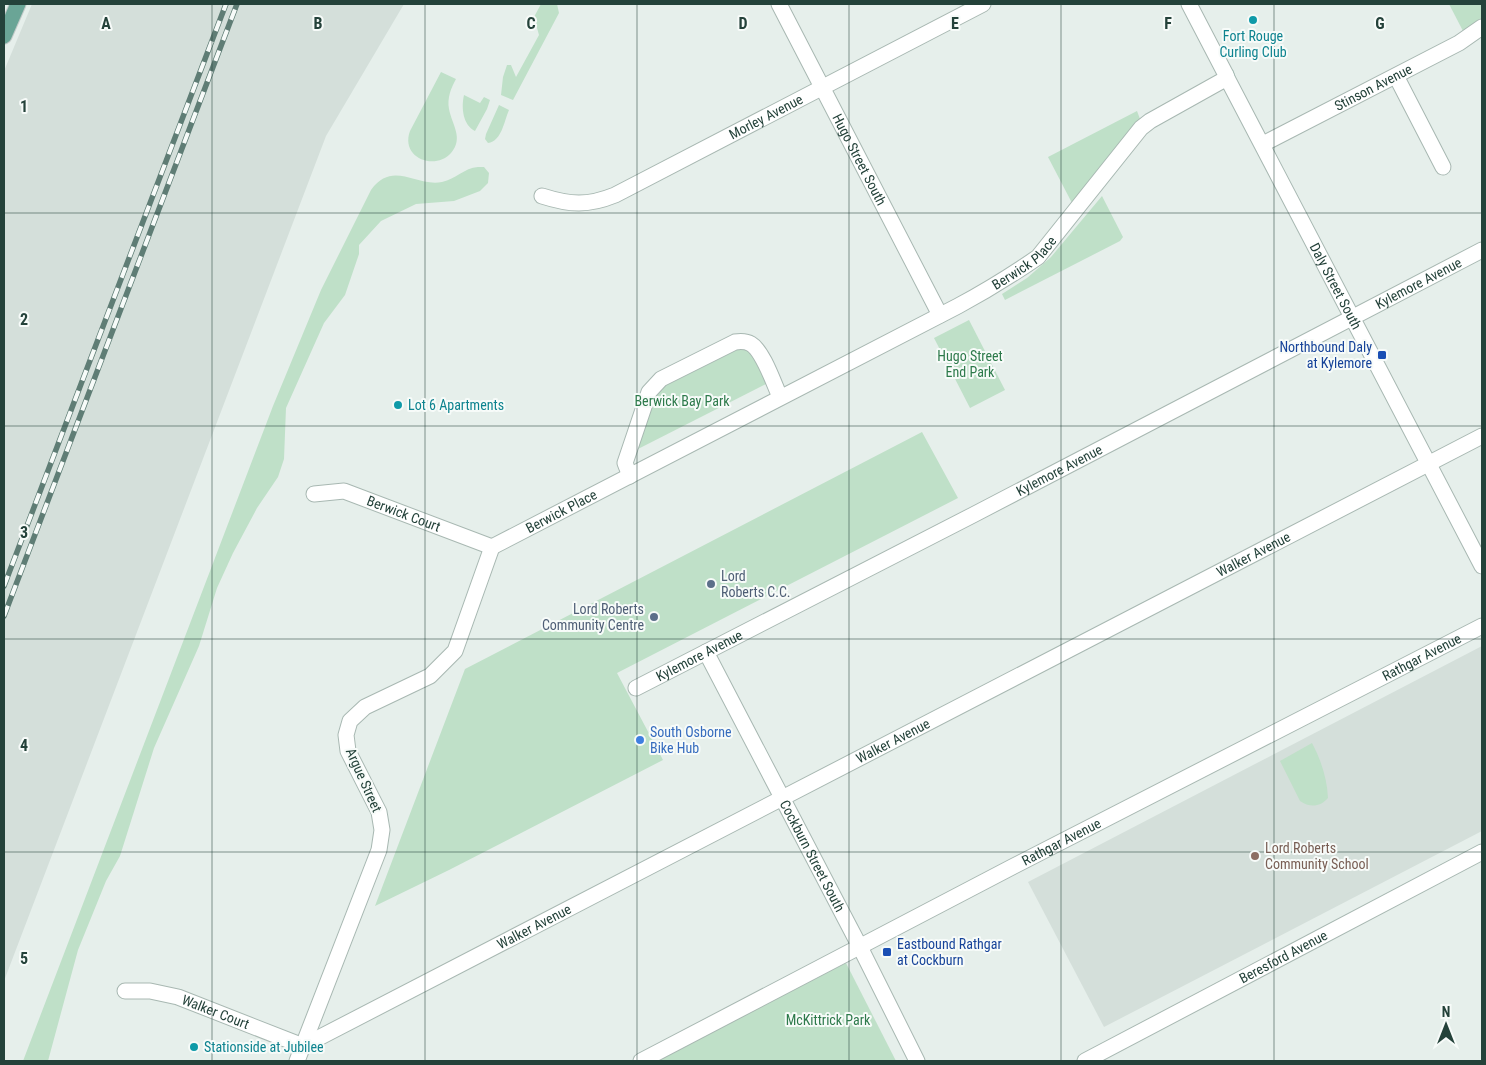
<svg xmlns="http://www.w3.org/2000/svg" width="1486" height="1065" font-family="'Roboto Condensed',sans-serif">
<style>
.built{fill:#d4dfda}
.green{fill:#bfe0c8}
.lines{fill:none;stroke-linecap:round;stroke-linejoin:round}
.street-casing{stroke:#a8b8b2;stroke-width:17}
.secondary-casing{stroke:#a4bbb3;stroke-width:17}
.primary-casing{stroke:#c2cac8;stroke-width:17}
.street{stroke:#fff;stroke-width:15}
.secondary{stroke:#fff;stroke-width:15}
.primary{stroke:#6aa596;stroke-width:15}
.rail-casing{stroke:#5f7d75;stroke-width:5.5}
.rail{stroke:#f7fbf9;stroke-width:4;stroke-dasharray:11;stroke-linecap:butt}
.grid{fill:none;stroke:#24423a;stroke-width:1;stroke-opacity:0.55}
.culture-dot{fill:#0f9aa8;stroke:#f7fbf9;stroke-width:2}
.transit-dot{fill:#1a4fb4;stroke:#f7fbf9;stroke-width:2}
.service-dot{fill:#5c6f8a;stroke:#f7fbf9;stroke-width:2}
.shop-dot{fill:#3f7fe0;stroke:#f7fbf9;stroke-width:2}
.education-dot{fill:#8d6e63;stroke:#f7fbf9;stroke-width:2}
.labels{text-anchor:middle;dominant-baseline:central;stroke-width:4;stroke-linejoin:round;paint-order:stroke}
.culture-label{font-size:14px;fill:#0d838f;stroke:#f7fbf9;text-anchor:start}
.street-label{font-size:14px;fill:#24423a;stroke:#f7fbf9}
.transit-label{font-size:14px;fill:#164399;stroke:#f7fbf9;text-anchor:end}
.park-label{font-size:14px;fill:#2d7a4b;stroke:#f7fbf9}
.service-label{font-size:14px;fill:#4e5e75;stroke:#f7fbf9;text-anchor:start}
.shop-label{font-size:14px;fill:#366cbe;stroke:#f7fbf9;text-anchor:start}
.education-label{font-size:14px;fill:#785e54;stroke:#f7fbf9;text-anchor:start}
.grid-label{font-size:16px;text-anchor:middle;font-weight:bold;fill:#24423a;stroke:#f7fbf9;stroke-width:4;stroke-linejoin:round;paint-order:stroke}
</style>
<rect width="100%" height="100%" fill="#e6efeb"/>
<g class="built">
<polygon points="32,4 404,4 326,136 4,981 4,71"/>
<polygon points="1482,646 1482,831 1104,1027 1028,882"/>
</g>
<g class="green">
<polygon points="541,4 557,4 559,13 513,100 501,95 503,77 507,65 511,65 516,77 539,35 534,17"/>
<polygon points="1449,4 1482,4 1482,18 1463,31"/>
<path d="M441 72 456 79C451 88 447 98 449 109 452 125 464 138 451 153 435 171 400 158 410 131Z"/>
<path d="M464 95 480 103 484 97 490 100 487 109 475 131C463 125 461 108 464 95Z"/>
<path d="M499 105 509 110C504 121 502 141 488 143L485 139 486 134Z"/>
<polygon points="1137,111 1140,119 1072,203 1048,157"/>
<path d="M478 167H484L489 173 488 183 480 191 454 201 416 204 381 221 359 245V254L345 295 324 323 286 408 284 459 278 477 257 508 233 553 217 588 199 646 154 748 120 856 106 881 78 950 48 1061H23L273 406 321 290 371 190C393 160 415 187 442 182 456 179 464 168 478 167Z"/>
<polygon points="1102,196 1123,237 1120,241 1005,300 1002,294 1027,278 1051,257"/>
<polygon points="969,320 1005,390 970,408 934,338"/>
<polygon points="734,349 746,349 755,359 768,383 636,450 655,394 667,383"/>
<polygon points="922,432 958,498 617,673 663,760 449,870 375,906 465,669"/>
<path d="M1312 743C1321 760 1327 778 1328 798 1320 807 1310 808 1300 801L1280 761Z"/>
<polygon points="846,963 896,1061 656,1061"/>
</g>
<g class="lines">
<defs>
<g id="street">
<path id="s1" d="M779 4 940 315"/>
<polyline points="1189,4 1226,75"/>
<polyline points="1396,76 1443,167"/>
<path id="s2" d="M1263 144 1459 43 1482 27"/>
<path id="s3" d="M542 196C570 205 588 206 615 195L983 4"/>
<path d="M630 476 625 463 649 392 661 379 735 342C741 341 746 341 751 344 763 351 774 384 780 397"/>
<path id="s4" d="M314 494 344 491 492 547"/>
<path id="s5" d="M492 547 958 306C986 291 1012 275 1038 257L1141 128 1150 121 1227 78 1482 566"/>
<path id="s6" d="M706 652 860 947 917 1061"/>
<path id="s7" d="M636 688 973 515 1482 250"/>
<path id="s8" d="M125 991H150L178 997 303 1046 1482 436"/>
<polyline points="297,1061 379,850 382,830 379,812 348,751 346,735 350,721 365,707 430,676 455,651 492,547"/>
<path id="s9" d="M641 1061 1014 866 1482 626"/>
<path id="s10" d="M1085 1061 1482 852"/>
</g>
<polyline id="secondary" points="1226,75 1227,78"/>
<polyline id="primary" points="4,36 18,4"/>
</defs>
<use href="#street" class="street-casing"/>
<use href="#secondary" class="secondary-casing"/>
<use href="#primary" class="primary-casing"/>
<use href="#street" class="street"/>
<use href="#secondary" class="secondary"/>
<use href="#primary" class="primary"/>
<defs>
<g id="rail">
<polyline points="4,586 226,4"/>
<polyline points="4,616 237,4"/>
</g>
</defs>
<use href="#rail" class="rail-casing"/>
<use href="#rail" class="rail"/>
</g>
<path class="grid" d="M212 4V1061M425 4V1061M637 4V1061M849 4V1061M1061 4V1061M1274 4V1061M4 213H1482M4 426H1482M4 639H1482M4 852H1482"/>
<g class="culture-dot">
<circle cx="1253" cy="20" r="5"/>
<circle cx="398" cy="405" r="5"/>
<circle cx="194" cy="1047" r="5"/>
</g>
<g class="transit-dot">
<rect x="1377" y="350" width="10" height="10" rx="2.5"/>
<rect x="882" y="947" width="10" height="10" rx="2.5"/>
</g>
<g class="service-dot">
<circle cx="711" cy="584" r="5"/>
<circle cx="654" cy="617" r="5"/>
</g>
<circle class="shop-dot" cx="640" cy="740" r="5"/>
<circle class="education-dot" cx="1255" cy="856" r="5"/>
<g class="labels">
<g class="culture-label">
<text x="1253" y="36" text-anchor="middle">Fort Rouge<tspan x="1253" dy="16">Curling Club</tspan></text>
<text x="408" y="405">Lot 6 Apartments</text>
<text x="204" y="1047">Stationside at Jubilee</text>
</g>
<g class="street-label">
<text stroke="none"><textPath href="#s2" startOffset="124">Stinson Avenue</textPath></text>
<text stroke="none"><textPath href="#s3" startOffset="245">Morley Avenue</textPath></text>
<text stroke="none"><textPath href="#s1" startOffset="175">Hugo Street South</textPath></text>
<text stroke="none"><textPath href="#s5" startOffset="604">Berwick Place</textPath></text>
<text stroke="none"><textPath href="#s7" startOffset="881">Kylemore Avenue</textPath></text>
<text stroke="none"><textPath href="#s5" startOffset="1118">Daly Street South</textPath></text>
<text stroke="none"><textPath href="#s7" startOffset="476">Kylemore Avenue</textPath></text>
<text stroke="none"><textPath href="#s5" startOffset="78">Berwick Place</textPath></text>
<text stroke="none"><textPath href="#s4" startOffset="94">Berwick Court</textPath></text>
<text stroke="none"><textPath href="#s8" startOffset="1258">Walker Avenue</textPath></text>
<text stroke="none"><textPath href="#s7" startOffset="71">Kylemore Avenue</textPath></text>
<text stroke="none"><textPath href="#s9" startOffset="879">Rathgar Avenue</textPath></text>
<text stroke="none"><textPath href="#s8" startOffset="852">Walker Avenue</textPath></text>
<text transform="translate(364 780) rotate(66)">Argue Street</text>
<text stroke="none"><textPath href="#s9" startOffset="474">Rathgar Avenue</textPath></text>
<text stroke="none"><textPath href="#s6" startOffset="230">Cockburn Street South</textPath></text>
<text stroke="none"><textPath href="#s8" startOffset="448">Walker Avenue</textPath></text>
<text stroke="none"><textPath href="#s10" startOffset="224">Beresford Avenue</textPath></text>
<text stroke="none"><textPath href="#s8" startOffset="94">Walker Court</textPath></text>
</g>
<g class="transit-label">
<text x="1372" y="347">Northbound Daly<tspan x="1372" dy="16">at Kylemore</tspan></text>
<text x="897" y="944" text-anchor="start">Eastbound Rathgar<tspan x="897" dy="16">at Cockburn</tspan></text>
</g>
<g class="park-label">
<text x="970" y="356">Hugo Street<tspan x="970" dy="16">End Park</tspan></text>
<text x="682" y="401">Berwick Bay Park</text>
<text x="828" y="1020">McKittrick Park</text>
</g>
<g class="service-label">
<text x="721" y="576">Lord<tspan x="721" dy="16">Roberts C.C.</tspan></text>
<text x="644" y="609" text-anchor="end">Lord Roberts<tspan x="644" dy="16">Community Centre</tspan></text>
</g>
<g class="shop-label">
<text x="650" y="732">South Osborne<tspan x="650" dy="16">Bike Hub</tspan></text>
</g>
<g class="education-label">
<text x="1265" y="848">Lord Roberts<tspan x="1265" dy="16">Community School</tspan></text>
</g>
</g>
<g class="grid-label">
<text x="106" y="29">A</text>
<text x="318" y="29">B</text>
<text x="531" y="29">C</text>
<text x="743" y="29">D</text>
<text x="955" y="29">E</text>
<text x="1168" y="29">F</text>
<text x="1380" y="29">G</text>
<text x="24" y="112">1</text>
<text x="24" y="325">2</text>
<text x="24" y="538">3</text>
<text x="24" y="751">4</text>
<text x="24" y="964">5</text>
</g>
<rect width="1486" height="1065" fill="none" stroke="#24423a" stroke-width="10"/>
<g transform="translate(1446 1025)" stroke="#f7fbf9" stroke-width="4" paint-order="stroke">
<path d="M0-4L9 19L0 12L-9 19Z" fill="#24423a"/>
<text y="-8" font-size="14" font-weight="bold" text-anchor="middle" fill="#24423a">N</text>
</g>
</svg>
